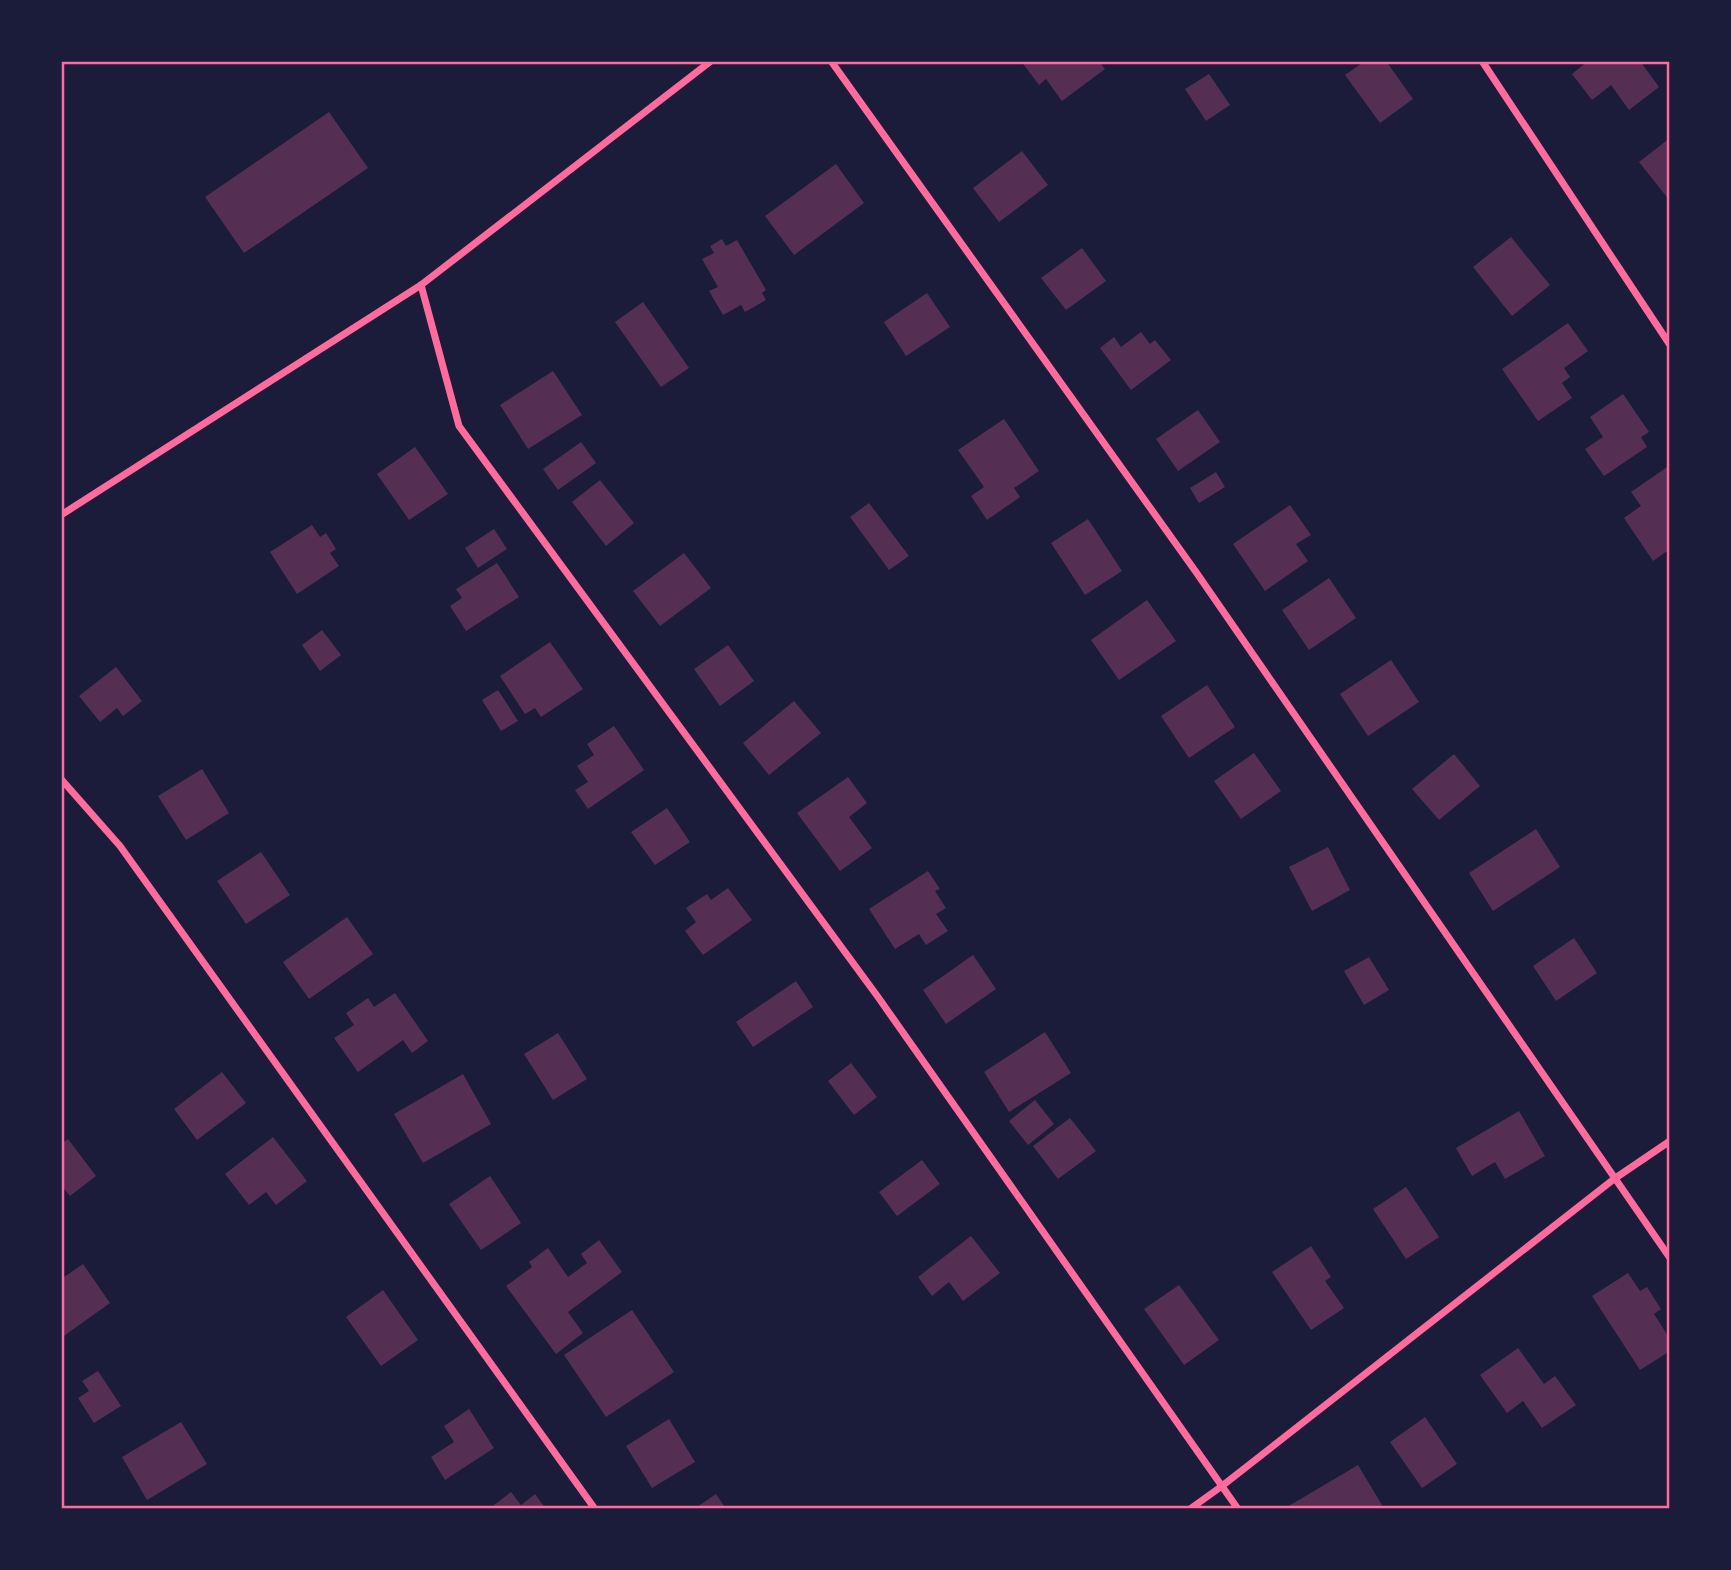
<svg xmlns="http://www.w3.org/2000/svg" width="1731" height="1570" font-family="Bitter,serif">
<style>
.building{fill:#542f53}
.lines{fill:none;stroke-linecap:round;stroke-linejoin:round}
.minor{stroke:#ff6b9d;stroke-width:7}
.neatline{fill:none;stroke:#ff6b9d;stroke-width:2.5}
</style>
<rect width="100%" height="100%" fill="#1b1b3a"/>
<g class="building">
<polygon points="1021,61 1099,61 1105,69 1062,101 1046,79 1039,85"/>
<polygon points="1365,61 1386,61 1413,99 1380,123 1345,75"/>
<polygon points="1588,61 1640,61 1659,87 1629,110 1611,85 1592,100 1572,74"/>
<polygon points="1209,74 1230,105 1206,121 1185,89"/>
<polygon points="329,112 368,168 244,253 205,197"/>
<polygon points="1670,138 1670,201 1639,162"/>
<polygon points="1022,151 1048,185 999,222 973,188"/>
<polygon points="836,164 864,203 794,255 765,216"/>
<polygon points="1511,237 1550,285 1512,316 1473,267"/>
<polygon points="722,239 726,246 737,240 766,290 762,293 766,300 745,312 741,305 723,315 709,291 718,287 702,259 714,253 710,246"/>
<polygon points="1082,248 1106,281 1066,310 1041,278"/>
<polygon points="927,293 950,327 906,356 884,322"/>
<polygon points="643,302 689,368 661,387 615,322"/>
<polygon points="1568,323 1588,351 1564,368 1570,377 1562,383 1572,398 1538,421 1502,369"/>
<polygon points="1141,332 1150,344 1155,340 1171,360 1131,390 1100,348 1114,337 1121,347"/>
<polygon points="553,371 582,415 528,449 500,405"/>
<polygon points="1623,394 1649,432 1641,437 1647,447 1604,476 1585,449 1603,437 1590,417"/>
<polygon points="1198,410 1220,442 1178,471 1156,439"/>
<polygon points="1004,419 1039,471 1014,488 1020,497 987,520 971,496 984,487 958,450"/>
<polygon points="581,442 596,463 558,490 543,469"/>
<polygon points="415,447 448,494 409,520 377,474"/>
<polygon points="1670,465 1670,549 1653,561 1624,518 1641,506 1631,492"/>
<polygon points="1216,472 1225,487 1199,503 1190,488"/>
<polygon points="600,480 634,523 606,546 572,502"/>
<polygon points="869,503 909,556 889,570 850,517"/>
<polygon points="1290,505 1311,535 1296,544 1308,561 1265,591 1233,544"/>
<polygon points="1088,519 1122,571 1085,595 1051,543"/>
<polygon points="312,525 320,537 326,533 336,549 330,553 339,566 297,594 270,552"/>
<polygon points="494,529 507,549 478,568 465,548"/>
<polygon points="684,553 711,588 660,626 633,591"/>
<polygon points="497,563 519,597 466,631 450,606 462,598 456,589"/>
<polygon points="1329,578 1356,618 1309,650 1282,610"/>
<polygon points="1147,600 1176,641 1119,680 1091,640"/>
<polygon points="322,630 341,655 320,671 302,645"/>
<polygon points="550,642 583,689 541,717 535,708 525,714 500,676"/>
<polygon points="728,645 754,681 720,706 694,669"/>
<polygon points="1391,660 1419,702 1368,736 1340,694"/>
<polygon points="116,667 142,701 123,716 117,708 100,722 79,696"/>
<polygon points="1207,685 1235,727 1189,758 1161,716"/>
<polygon points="498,690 518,721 501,731 482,700"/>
<polygon points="794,701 821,733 769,775 743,743"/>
<polygon points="614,726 644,770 588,809 575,790 588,782 577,766 594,755 587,744"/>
<polygon points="1254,753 1281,791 1241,819 1214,781"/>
<polygon points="1454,754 1480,786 1439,820 1412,789"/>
<polygon points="202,769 229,813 186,840 158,796"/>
<polygon points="848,777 867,803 849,817 872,848 840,871 797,813"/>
<polygon points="667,808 690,842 655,865 631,832"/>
<polygon points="1536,829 1560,867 1493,911 1469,873"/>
<polygon points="1328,847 1350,890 1312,911 1289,867"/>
<polygon points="261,852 290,895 246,924 217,881"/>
<polygon points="928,871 940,889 935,891 946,908 936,914 948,931 926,945 919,934 895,949 869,909"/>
<polygon points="728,888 752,920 703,955 685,931 696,922 686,908 707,894 711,900"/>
<polygon points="347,917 373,954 309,999 283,962"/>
<polygon points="1574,938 1597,973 1556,1001 1533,966"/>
<polygon points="973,955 996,989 946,1024 923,990"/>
<polygon points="1369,957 1389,990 1364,1005 1344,971"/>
<polygon points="796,981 813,1007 753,1047 736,1022"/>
<polygon points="395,993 428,1041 412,1053 403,1040 358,1072 334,1038 354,1025 346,1013 368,998 374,1007"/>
<polygon points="1045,1032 1071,1073 1009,1112 984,1072"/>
<polygon points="558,1033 587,1079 553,1100 524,1054"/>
<polygon points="851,1063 877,1097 854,1115 828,1081"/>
<polygon points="222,1072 246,1103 197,1140 174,1109"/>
<polygon points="463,1074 491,1124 423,1163 394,1114"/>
<polygon points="1035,1100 1054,1124 1028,1145 1009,1121"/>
<polygon points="1519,1111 1545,1156 1505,1179 1495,1162 1472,1176 1456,1148"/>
<polygon points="1070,1118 1096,1151 1058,1179 1033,1146"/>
<polygon points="273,1137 307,1181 276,1205 266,1192 249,1205 225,1174"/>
<polygon points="68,1139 96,1176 70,1196 61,1185 61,1144"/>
<polygon points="922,1160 940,1184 897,1216 879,1192"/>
<polygon points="490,1176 521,1223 481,1250 449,1204"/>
<polygon points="1406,1187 1439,1237 1406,1259 1373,1209"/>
<polygon points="971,1236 1000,1273 963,1301 949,1282 932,1296 918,1277"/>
<polygon points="599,1240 622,1272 568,1312 583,1333 556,1354 506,1286 532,1267 529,1262 548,1248 568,1277 587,1263 581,1254"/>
<polygon points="1311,1246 1331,1277 1325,1281 1344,1308 1311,1330 1272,1272"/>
<polygon points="83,1264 110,1303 61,1338 61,1279"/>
<polygon points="1628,1273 1640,1291 1647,1287 1661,1309 1654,1314 1670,1339 1670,1351 1640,1370 1592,1296"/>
<polygon points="1179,1285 1219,1340 1184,1365 1144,1309"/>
<polygon points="383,1290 418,1340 381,1366 346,1317"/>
<polygon points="632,1310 674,1372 606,1417 564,1355"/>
<polygon points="1518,1348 1544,1384 1555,1376 1576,1405 1542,1428 1523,1401 1507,1413 1480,1375"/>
<polygon points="98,1371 121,1406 94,1423 78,1398 89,1391 82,1381"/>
<polygon points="469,1409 494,1448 445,1480 431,1457 454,1442 444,1426"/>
<polygon points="1425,1417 1457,1464 1422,1488 1390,1442"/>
<polygon points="669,1419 695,1462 652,1488 626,1446"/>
<polygon points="181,1422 207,1464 147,1500 122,1457"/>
<polygon points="1358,1465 1382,1505 1377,1509 1289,1509 1287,1507"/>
<polygon points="511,1492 521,1505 535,1494 546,1509 489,1509"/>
<polygon points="716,1494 726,1509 694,1509"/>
</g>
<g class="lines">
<g class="minor">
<polyline points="831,61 1196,572 1670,1258"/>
<polyline points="1482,61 1670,345"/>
<polyline points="421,285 459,426 878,997 1238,1509"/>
<polyline points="61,515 421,285 711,61"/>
<polyline points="61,779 120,846 595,1509"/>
<polyline points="1190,1509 1222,1486 1614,1179 1670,1141"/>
</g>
</g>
<rect width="1731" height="1570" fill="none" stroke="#1b1b3a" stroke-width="126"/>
<rect x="63" y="63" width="1605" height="1444" class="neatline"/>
</svg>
